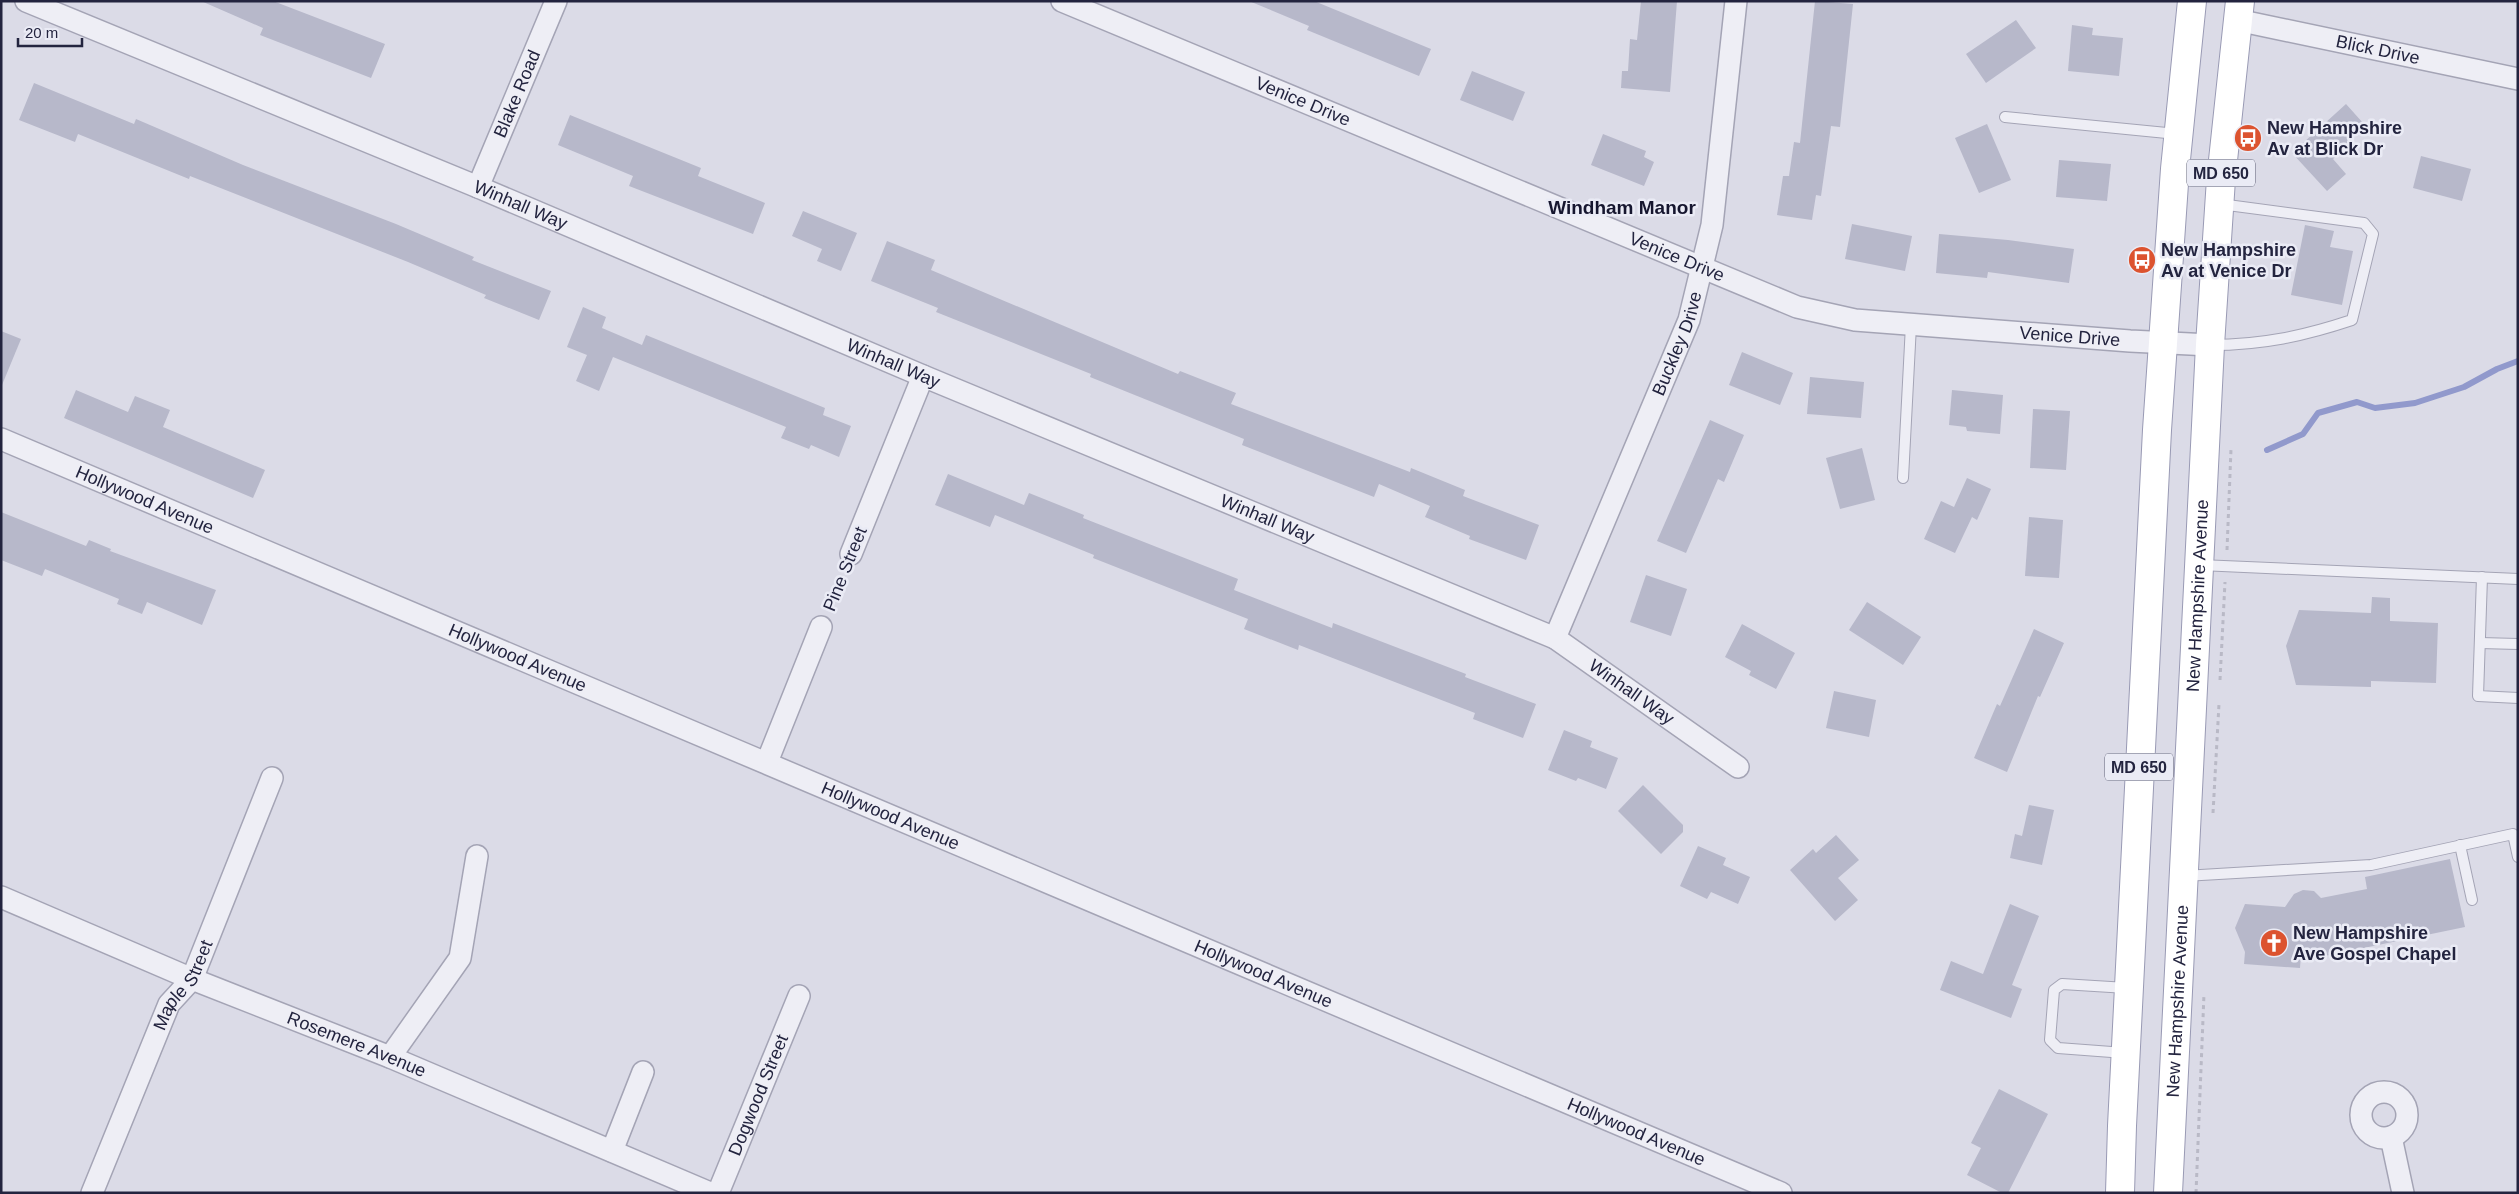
<svg xmlns="http://www.w3.org/2000/svg" width="2519" height="1194" font-family="Helvetica,sans-serif">
<style>
.lines{fill:none;stroke-linecap:round;stroke-linejoin:round}
.stream{stroke:#9199cc;stroke-width:6}
.building{fill:#b7b8ca}
.service-casing{stroke:#a4a4b5;stroke-width:12}
.minor-casing{stroke:#a4a4b5;stroke-width:24}
.primary-casing{stroke:#999ab4;stroke-width:30}
.path{stroke:#b9b9c6;stroke-width:3;stroke-dasharray:4 4;stroke-linecap:butt}
.service{stroke:#eeeef5;stroke-width:10}
.minor{stroke:#eeeef5;stroke-width:21}
.primary{stroke:#fff;stroke-width:28}
.labels{text-anchor:middle;dominant-baseline:central;stroke-width:5;stroke-linejoin:round;paint-order:stroke}
.shield{fill:#eaebf5;stroke:#5f6076;stroke-width:1}
.shield-label{font-size:16px;font-weight:bold;fill:#23243f}
.street-label{font-size:18px;fill:#23243f;stroke:#eaebf5}
.poi-label{font-size:18px;font-weight:bold;fill:#23243f;stroke:#eaebf5;text-anchor:start}
.neighbourhood-label{font-size:19px;font-weight:bold;fill:#16162f;stroke:#eaebf5}
</style>
<rect width="100%" height="100%" fill="#dbdbe7"/>
<g class="lines">
<polyline class="stream" points="2267,450 2303,434 2318,413 2357,402 2375,408 2415,403 2464,387 2497,369 2518,361"/>
</g>
<g class="building">
<polygon points="201,1 273,1 385,44 371,78 260,35 263,28"/>
<polygon points="1249,1 1314,1 1431,49 1419,76 1307,30 1309,26"/>
<polygon points="1641,1 1677,1 1670,92 1621,88 1622,71 1628,71 1630,39 1637,40"/>
<polygon points="1815,1 1853,4 1840,127 1831,126 1821,196 1816,195 1812,220 1777,215 1783,176 1789,176 1794,142 1800,143"/>
<polygon points="2016,20 2036,48 1986,83 1966,54"/>
<polygon points="2072,25 2093,28 2092,35 2123,38 2119,76 2068,71"/>
<polygon points="1472,71 1525,92 1513,121 1460,100"/>
<polygon points="34,83 134,124 136,119 243,165 396,224 474,257 472,260 551,291 539,320 484,298 486,295 408,262 190,176 189,179 78,134 75,142 19,120"/>
<polygon points="2346,104 2363,123 2348,136 2352,141 2333,159 2346,174 2327,191 2292,153"/>
<polygon points="570,115 701,168 698,176 765,203 753,234 629,186 633,176 558,145"/>
<polygon points="1987,124 2011,180 1979,193 1955,138"/>
<polygon points="1603,134 1646,151 1644,157 1654,162 1644,186 1591,165"/>
<polygon points="2421,156 2471,169 2462,201 2413,188"/>
<polygon points="2059,160 2111,164 2107,201 2056,197"/>
<polygon points="803,211 857,233 841,271 817,261 822,249 792,236"/>
<polygon points="1852,224 1912,236 1905,271 1845,259"/>
<polygon points="2305,225 2334,231 2330,247 2353,251 2342,305 2291,295"/>
<polygon points="1939,234 2008,240 2074,249 2069,283 1988,272 1987,278 1936,273"/>
<polygon points="887,241 935,260 931,270 1178,374 1180,371 1236,393 1231,404 1410,472 1411,468 1465,490 1463,496 1539,525 1526,560 1469,539 1470,536 1425,517 1430,506 1379,484 1374,497 1242,445 1244,439 1090,377 1091,374 936,312 938,308 871,281"/>
<polygon points="583,307 606,317 602,328 642,345 646,335 825,408 823,415 851,426 839,457 811,445 809,449 781,438 786,427 613,357 599,391 576,381 587,355 567,347"/>
<polygon points="1,331 21,339 2,385 1,384"/>
<polygon points="1742,352 1793,373 1780,405 1729,385"/>
<polygon points="1810,377 1864,382 1861,418 1807,414"/>
<polygon points="76,390 128,412 135,396 170,410 163,427 265,470 253,498 64,418"/>
<polygon points="1952,390 2003,395 2000,434 1967,431 1966,427 1949,425"/>
<polygon points="2033,409 2070,411 2066,470 2030,468"/>
<polygon points="1710,420 1744,435 1724,482 1718,479 1686,553 1657,541"/>
<polygon points="1862,448 1875,500 1840,509 1826,458"/>
<polygon points="948,474 1024,505 1029,493 1084,515 1083,518 1238,579 1234,590 1332,628 1333,623 1466,674 1465,677 1536,704 1523,738 1473,719 1475,713 1299,645 1298,650 1244,629 1248,619 1093,558 1094,555 995,515 990,527 935,505"/>
<polygon points="1967,478 1991,489 1977,520 1972,517 1955,553 1924,539 1941,501 1954,507"/>
<polygon points="1,512 86,546 89,540 111,549 110,551 216,590 202,625 147,602 142,614 117,604 119,599 45,569 42,576 1,560"/>
<polygon points="2029,517 2063,520 2059,578 2025,576"/>
<polygon points="1646,575 1687,589 1671,636 1630,622"/>
<polygon points="2372,597 2390,598 2390,621 2438,623 2436,683 2371,681 2371,687 2296,685 2286,646 2299,610 2371,613"/>
<polygon points="1867,602 1921,637 1903,665 1849,630"/>
<polygon points="1742,624 1795,653 1776,689 1749,675 1751,671 1725,657"/>
<polygon points="2034,629 2064,643 2040,697 2038,696 2007,772 1974,758 1997,704 2000,706"/>
<polygon points="1834,691 1876,700 1869,737 1826,728"/>
<polygon points="1564,730 1592,741 1590,747 1618,758 1606,789 1578,778 1576,781 1548,770"/>
<polygon points="1643,785 1683,825 1683,832 1661,854 1618,811"/>
<polygon points="2029,805 2054,810 2042,865 2010,858 2015,834 2022,836"/>
<polygon points="1836,835 1859,860 1838,878 1858,900 1835,921 1790,870 1813,849 1816,853"/>
<polygon points="1698,846 1726,858 1723,865 1750,877 1738,904 1711,892 1707,899 1680,886"/>
<polygon points="2450,859 2465,927 2325,956 2301,954 2300,968 2244,964 2245,952 2235,928 2245,904 2285,907 2294,894 2303,890 2314,891 2321,898 2367,889 2365,877"/>
<polygon points="2010,904 2039,916 2012,985 2022,989 2011,1018 1940,990 1951,961 1983,974"/>
<polygon points="1999,1089 2048,1114 2008,1193 2002,1193 1967,1175 1981,1148 1971,1143"/>
</g>
<g class="lines">
<defs>
<g id="service">
<polyline points="2005,117 2177,134"/>
<path d="M2211 345C2262 345 2304 336 2352 320L2373 234 2364 223 2220 204"/>
<polyline points="1903,478 1911,325"/>
<polyline points="2200,565 2518,579"/>
<polyline points="2482,577 2478,696 2518,698"/>
<polyline points="2480,643 2518,644"/>
<polyline points="2460,845 2472,900"/>
<polyline points="2184,876 2371,865 2513,834 2518,857"/>
<polyline points="2125,1053 2058,1048 2050,1040 2054,990 2062,984 2127,988"/>
</g>
<g id="minor">
<path id="s1" d="M26 1 478 187 923 376 1555 638 1738 767"/>
<path id="s2" d="M1062 1 1797 307 1855 320 2130 341 2210 345"/>
<path id="s3" d="M2237 20 2518 79"/>
<path id="s4" d="M478 187 556 1"/>
<path id="s5" d="M1 439 1781 1193"/>
<polyline points="851,554 923,376"/>
<path id="s6" d="M1555 638 1689 320 1712 225 1736 1"/>
<polyline points="767,762 821,627"/>
<path id="s7" d="M1 897 192 979 390 1057 710 1193"/>
<polyline points="390,1057 460,958 477,856"/>
<circle cx="2384" cy="1115" r="23"/>
<polyline points="2391,1137 2403,1193"/>
<polyline points="612,1151 643,1072"/>
<path id="s8" d="M92 1193 169 1004 192 979 272 778"/>
<path id="s9" d="M718 1193 799 996"/>
</g>
<g id="primary">
<polyline points="2120,1193 2122,1126 2157,430 2175,169 2192,1"/>
<path id="s10" d="M2168 1193 2210 345 2221 179 2240 1"/>
</g>
</defs>
<use href="#service" class="service-casing"/>
<use href="#minor" class="minor-casing"/>
<use href="#primary" class="primary-casing"/>
<g class="path">
<polyline points="2227,550 2231,449"/>
<polyline points="829,609 843,573"/>
<polyline points="2220,680 2225,582"/>
<polyline points="2213,813 2219,704"/>
<polyline points="2196,1193 2204,994"/>
</g>
<use href="#service" class="service"/>
<use href="#minor" class="minor"/>
<use href="#primary" class="primary"/>
</g>
<defs>
<symbol id="bus-disc" viewBox="-11 -11 22 22"><circle r="9.5" fill="#dc532f" stroke="#eaebf5"/><path d="M-5-6H5V4H4V6H2V4H-2V6H-4V4H-5ZM-3.5-4V0h7V-4ZM-3.5 1.2v1.5H-2V1.2ZM2 1.2v1.5H3.5V1.2Z" fill="#fff"/></symbol>
<symbol id="church-disc" viewBox="-11 -11 22 22"><circle r="9.5" fill="#dc532f" stroke="#eaebf5"/><path d="M-1.2-6h2.4v3.5h3.3v2.4h-3.3V6h-2.4V-.1h-3.3v-2.4h3.3Z" fill="#fff"/></symbol>
</defs>
<g fill-rule="evenodd">
<use href="#bus-disc" x="2232" y="122" width="32" height="32"/>
<use href="#bus-disc" x="2126" y="244" width="32" height="32"/>
<use href="#church-disc" x="2258" y="927" width="32" height="32"/>
</g>
<g class="labels">
<g class="shield">
<rect x="2187" y="159.5" width="68" height="27" rx="4"/>
<rect x="2105" y="753.5" width="68" height="27" rx="4"/>
</g>
<g class="shield-label">
<text x="2221" y="173">MD 650</text>
<text x="2139" y="767">MD 650</text>
</g>
<g class="street-label">
<text stroke="none"><textPath href="#s3" startOffset="144">Blick Drive</textPath></text>
<text stroke="none"><textPath href="#s4" startOffset="101">Blake Road</textPath></text>
<text stroke="none"><textPath href="#s2" startOffset="261">Venice Drive</textPath></text>
<text stroke="none"><textPath href="#s1" startOffset="535">Winhall Way</textPath></text>
<text stroke="none"><textPath href="#s2" startOffset="666">Venice Drive</textPath></text>
<text stroke="none"><textPath href="#s2" startOffset="1071">Venice Drive</textPath></text>
<text stroke="none"><textPath href="#s6" startOffset="319">Buckley Drive</textPath></text>
<text stroke="none"><textPath href="#s1" startOffset="940">Winhall Way</textPath></text>
<text stroke="none"><textPath href="#s5" startOffset="156">Hollywood Avenue</textPath></text>
<text stroke="none"><textPath href="#s1" startOffset="1345">Winhall Way</textPath></text>
<text transform="translate(845 569) rotate(-68)">Pine Street</text>
<text stroke="none"><textPath href="#s10" startOffset="598">New Hampshire Avenue</textPath></text>
<text stroke="none"><textPath href="#s5" startOffset="561">Hollywood Avenue</textPath></text>
<text stroke="none"><textPath href="#s1" startOffset="1750">Winhall Way</textPath></text>
<text stroke="none"><textPath href="#s5" startOffset="966">Hollywood Avenue</textPath></text>
<text stroke="none"><textPath href="#s5" startOffset="1371">Hollywood Avenue</textPath></text>
<text stroke="none"><textPath href="#s8" startOffset="228">Maple Street</textPath></text>
<text stroke="none"><textPath href="#s10" startOffset="192">New Hampshire Avenue</textPath></text>
<text stroke="none"><textPath href="#s7" startOffset="385">Rosemere Avenue</textPath></text>
<text stroke="none"><textPath href="#s9" startOffset="106">Dogwood Street</textPath></text>
<text stroke="none"><textPath href="#s5" startOffset="1776">Hollywood Avenue</textPath></text>
</g>
<g class="poi-label">
<text x="2267" y="128">New Hampshire<tspan x="2267" dy="21">Av at Blick Dr</tspan></text>
<text x="2161" y="250">New Hampshire<tspan x="2161" dy="21">Av at Venice Dr</tspan></text>
<text x="2293" y="933">New Hampshire<tspan x="2293" dy="21">Ave Gospel Chapel</tspan></text>
</g>
<g class="neighbourhood-label">
<text x="1622" y="207">Windham Manor</text>
</g>
</g>
<rect width="2519" height="1194" fill="none" stroke="#23243f" stroke-width="5"/>
<path d="M18 38v8h64v-8" fill="none" stroke="#23243f" stroke-width="2.5"/>
<text x="25" y="38" font-size="15" fill="#23243f" stroke="#eaebf5" stroke-width="4" paint-order="stroke">20 m</text>
</svg>
